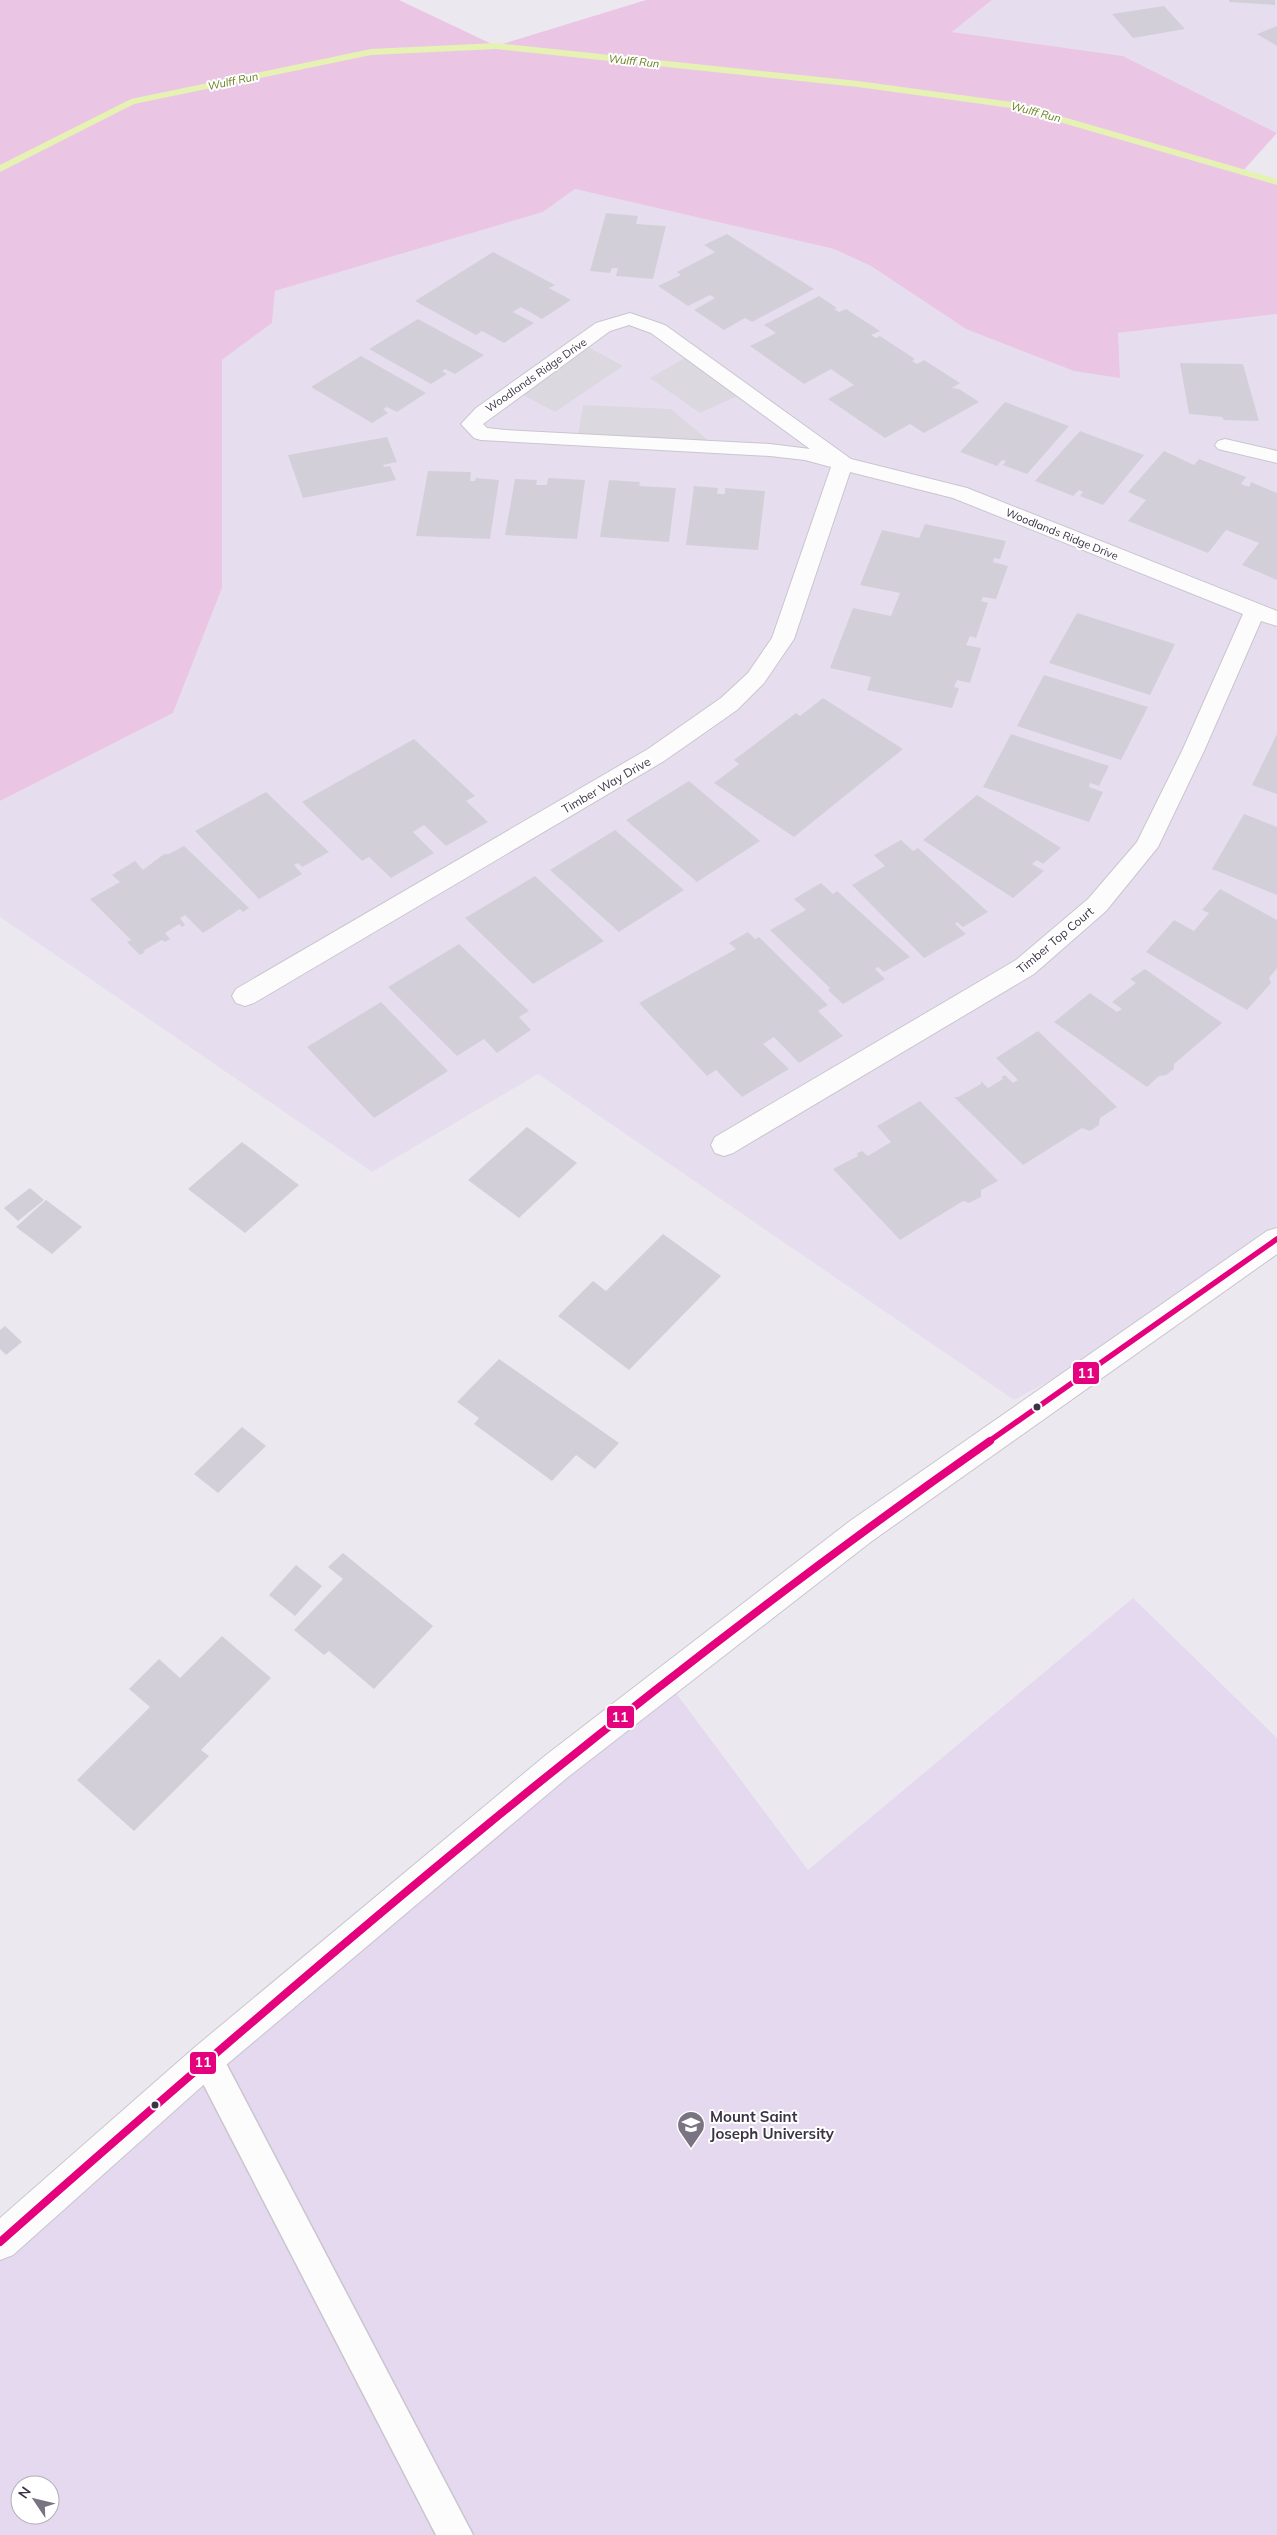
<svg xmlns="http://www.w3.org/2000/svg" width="1277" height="2535" font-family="Mulish,sans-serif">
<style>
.residential{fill:#e6deee}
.education{fill:#e5d9ef;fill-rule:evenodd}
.green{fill:#ebc6e4}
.parking{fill:#dbd8df}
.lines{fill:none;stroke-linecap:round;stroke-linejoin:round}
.stream{fill:#e5f2b4;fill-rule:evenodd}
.building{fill:#d3cfd8}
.service-casing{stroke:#cac5ce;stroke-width:3}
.minor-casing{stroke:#cac5ce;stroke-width:2}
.tertiary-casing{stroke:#cac5ce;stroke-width:2}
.service{fill:#fcfcfd;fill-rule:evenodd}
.minor{fill:#fcfcfd;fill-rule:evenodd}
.tertiary{fill:#fcfcfd;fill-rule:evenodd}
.bus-1-far1-casing{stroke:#fff;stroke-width:9}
.bus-1-casing{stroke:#fff;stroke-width:11}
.bus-1-far1{stroke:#e5007d;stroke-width:5.5}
.bus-1{stroke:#e5007d;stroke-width:8}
.bus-dot{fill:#3c3446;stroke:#fff;stroke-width:2}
.labels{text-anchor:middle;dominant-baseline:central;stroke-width:4;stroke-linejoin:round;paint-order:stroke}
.far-water-label{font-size:11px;font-style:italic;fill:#687f1e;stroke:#fff}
.far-street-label{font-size:11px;fill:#3c3446;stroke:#fff}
.street-label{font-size:12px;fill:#3c3446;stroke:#fff}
.near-poi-label{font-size:15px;font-weight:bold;fill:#3c3446;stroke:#fff;text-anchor:start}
.line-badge{stroke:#fff;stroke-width:2}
.badge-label{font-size:14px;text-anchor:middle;font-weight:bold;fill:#fff}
</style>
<rect width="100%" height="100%" fill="#ece8f0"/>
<g class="residential">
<polygon points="992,0 1277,0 1277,133 1123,56 952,32"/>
<polygon points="575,189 834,249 871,266 966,329 1118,333 1277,314 1277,1239 1169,1315 1014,1400 538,1074 372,1172 0,917 0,801 173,713 222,588 222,360 272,323 275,291 543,212"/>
</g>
<path class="education" d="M1133 1598 1277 1738V2535H0V2242L667 1681 808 1870ZM20 2485H50V2515H20Z"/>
<polygon class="green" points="0,0 399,0 496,46 646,0 992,0 952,32 1123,56 1277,133 1242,172 1277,182 1277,314 1118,333 1120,378 1074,371 966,329 871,266 834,249 575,189 543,212 275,291 272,323 222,360 222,588 173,713 0,801"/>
<g class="parking">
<polygon points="581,343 623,366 555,412 514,390"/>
<polygon points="692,354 746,392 700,413 650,378"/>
<polygon points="583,405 671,409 716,447 577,440"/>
</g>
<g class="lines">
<polygon class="stream" points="496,43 858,81 1012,102 1277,179 1277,185 1011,108 858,87 496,49 371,55 134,104 0,172 0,165 131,99 371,49"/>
</g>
<g class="building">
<polygon points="1229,0 1275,0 1275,5 1229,2"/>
<polygon points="1164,6 1185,29 1133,38 1112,14"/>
<polygon points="1277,26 1277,46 1257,34"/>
<polygon points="606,213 638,216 636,224 666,226 653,279 616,276 618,268 612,268 610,273 590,271"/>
<polygon points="727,234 814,289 752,322 745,318 724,330 694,310 715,298 710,295 688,306 658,286 681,275 677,272 715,252 704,245"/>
<polygon points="493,252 555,285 549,288 571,300 542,319 521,307 513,312 534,323 504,343 482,331 476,335 415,301"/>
<polygon points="819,296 837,308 834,309 839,312 846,309 880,331 871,335 876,338 880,336 915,359 912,361 917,364 924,360 960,383 952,388 959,389 979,402 924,433 910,424 885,438 828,399 854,385 831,369 804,384 750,346 776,333 764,325"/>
<polygon points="418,319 484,355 455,374 445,369 442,371 447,374 431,384 369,349"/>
<polygon points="361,356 426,393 397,412 387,407 383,409 388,413 372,423 311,387"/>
<polygon points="1180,363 1243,364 1259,421 1224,420 1222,417 1189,414"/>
<polygon points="1005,402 1069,426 1027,474 1003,465 1006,461 1002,460 997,466 960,452"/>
<polygon points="1080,431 1144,455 1103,505 1080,496 1083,492 1079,490 1073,496 1035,481"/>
<polygon points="387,437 397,462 383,465 384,467 390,466 396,480 303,498 288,455"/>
<polygon points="1164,451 1194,465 1199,459 1246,477 1241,484 1249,487 1251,482 1277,493 1277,580 1242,565 1259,543 1226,530 1208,553 1128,521 1146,500 1128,492"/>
<polygon points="428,471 471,472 470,481 475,481 476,478 499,480 490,539 416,536"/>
<polygon points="548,478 585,480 577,539 505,535 515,479 537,480 536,485 547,485"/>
<polygon points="609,480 640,482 639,486 676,488 669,542 600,537"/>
<polygon points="694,486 718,488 717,494 725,494 725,488 765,491 758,550 686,545"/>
<polygon points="925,524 1006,541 1000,559 994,558 993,562 1008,566 996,599 983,597 981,601 988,603 976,638 970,636 966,645 981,648 970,683 957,680 954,687 959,688 952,708 867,690 871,677 830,668 853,608 891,616 900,593 860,585 882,530 919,538"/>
<polygon points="1077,613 1175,644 1150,695 1049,663"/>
<polygon points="1044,675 1148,707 1121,760 1017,726"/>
<polygon points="823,698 903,749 794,837 714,783 739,764 734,760 796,713 800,716"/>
<polygon points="1011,734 1109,766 1099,786 1090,783 1089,787 1103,792 1089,822 983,787"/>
<polygon points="1277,734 1277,794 1252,785"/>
<polygon points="414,739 475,796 466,801 488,822 446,846 424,825 413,832 434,853 391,878 369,857 362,861 302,802"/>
<polygon points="689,781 760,841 697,882 626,820"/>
<polygon points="266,792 329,852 302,867 298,863 294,865 302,874 259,899 195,831"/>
<polygon points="977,795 1061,848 1043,864 1037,860 1032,864 1044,871 1013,898 923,840"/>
<polygon points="1244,814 1277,827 1277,895 1212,869"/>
<polygon points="615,830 684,890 619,932 550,870"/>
<polygon points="901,840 913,851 918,848 988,912 963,927 957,922 955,924 966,934 924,958 852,885 885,866 874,855"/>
<polygon points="184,846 249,908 243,912 240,909 203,933 185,915 180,918 185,925 182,927 179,924 165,933 170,939 165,942 162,940 143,951 145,952 140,955 127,942 131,940 90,899 120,882 112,875 135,861 143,870 164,854 169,854"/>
<polygon points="535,876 604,941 533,984 465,918"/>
<polygon points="821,883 833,894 837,891 910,957 884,972 878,967 875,969 885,979 843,1004 828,990 830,988 770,930 806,910 794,899"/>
<polygon points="1220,889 1277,920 1277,968 1269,978 1271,983 1247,1010 1146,952 1174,920 1194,931 1209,913 1202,910"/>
<polygon points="748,932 755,939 759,937 828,1005 818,1011 843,1036 799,1063 774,1037 763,1044 789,1069 742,1097 716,1070 707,1076 639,1003 736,949 729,943"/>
<polygon points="459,944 529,1011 519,1017 531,1030 497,1053 484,1039 457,1056 388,987"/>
<polygon points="1145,969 1222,1023 1174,1064 1174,1069 1166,1075 1159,1076 1147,1087 1054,1022 1090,993 1117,1012 1122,1009 1112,1002 1136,983 1130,979"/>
<polygon points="381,1002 448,1071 374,1118 307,1047"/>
<polygon points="1038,1031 1117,1107 1100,1118 1099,1125 1090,1131 1082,1128 1023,1165 954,1097 958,1097 981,1084 981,1081 988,1088 1003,1079 1001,1077 1005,1075 1013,1083 1018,1080 996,1058"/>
<polygon points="920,1101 998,1181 981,1190 981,1197 969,1203 963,1201 900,1240 833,1169 858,1156 857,1153 862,1151 868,1156 891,1142 877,1126"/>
<polygon points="527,1127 577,1163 519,1218 468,1180"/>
<polygon points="242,1142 299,1185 245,1233 188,1189"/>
<polygon points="30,1188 44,1200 18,1221 4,1208"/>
<polygon points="46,1200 82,1227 52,1254 16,1227"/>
<polygon points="663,1234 721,1276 629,1370 558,1316 593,1281 606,1291"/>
<polygon points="5,1326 22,1342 6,1355 0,1349 0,1330"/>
<polygon points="499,1359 619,1443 595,1469 576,1455 552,1481 474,1424 479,1418 457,1402"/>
<polygon points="242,1427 266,1446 218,1493 194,1474"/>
<polygon points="343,1553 433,1626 374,1689 329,1651 324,1655 294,1630 343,1579 328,1567"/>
<polygon points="296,1565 322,1586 295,1616 269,1595"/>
<polygon points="222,1636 271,1678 201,1750 209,1756 134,1831 77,1780 150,1707 129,1689 159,1659 180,1678"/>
</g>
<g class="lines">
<defs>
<polygon id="service" points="207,2043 218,2048 473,2535 436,2535 196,2070 191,2059 196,2048"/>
<g id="minor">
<path d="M630 313 665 325 851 459 967 488 1277 611V626L1261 621 1204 751 1158 847 1106 911 1034 974 733 1153 724 1156 715 1153 711 1145 715 1137 1016 960 1088 899 1137 842 1182 751 1243 614 953 498 850 472 794 639 764 683 737 710 664 761 254 1003 245 1006 236 1003 232 996 236 989 648 749 721 698 748 673 772 638 831 467 805 460 770 456 481 440 474 438 461 424 476 408 596 323ZM629 325 651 333 810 449 770 444 505 430 487 428 483 424 610 331Z"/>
<polygon points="1225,439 1277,451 1277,463 1218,449 1215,445 1218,441"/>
</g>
<polygon id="tertiary" points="1277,1228 1277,1254 872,1541 568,1777 219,2071 13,2255 0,2260 0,2218 195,2047 546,1755 850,1521 1267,1231"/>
</defs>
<use href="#service" class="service-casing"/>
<use href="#minor" class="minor-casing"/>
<use href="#tertiary" class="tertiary-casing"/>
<use href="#service" class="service"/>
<use href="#minor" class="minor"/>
<use href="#tertiary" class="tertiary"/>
<defs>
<polyline id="bus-1-far1" points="988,1442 1277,1239"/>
<path id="bus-1" d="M0 2242C318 1961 642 1685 990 1441"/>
</defs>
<use href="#bus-1-far1" class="bus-1-far1-casing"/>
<use href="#bus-1" class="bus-1-casing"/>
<use href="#bus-1-far1" class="bus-1-far1"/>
<use href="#bus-1" class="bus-1"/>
</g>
<defs>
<symbol id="university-pin" viewBox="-11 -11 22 30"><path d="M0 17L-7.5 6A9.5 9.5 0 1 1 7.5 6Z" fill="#7a7382" stroke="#fff"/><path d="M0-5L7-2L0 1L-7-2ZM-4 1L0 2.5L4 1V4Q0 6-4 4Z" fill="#fff"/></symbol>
</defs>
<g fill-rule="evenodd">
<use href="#university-pin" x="675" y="2109" width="32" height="43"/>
</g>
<g class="bus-dot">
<circle cx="1037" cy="1407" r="4.5"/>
<circle cx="155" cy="2105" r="4.5"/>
</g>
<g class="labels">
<g class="far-water-label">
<text transform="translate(634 61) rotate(6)">Wulff Run</text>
<text transform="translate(233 81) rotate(-12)">Wulff Run</text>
<text transform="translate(1036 112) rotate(15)">Wulff Run</text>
</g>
<g class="far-street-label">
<text transform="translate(536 375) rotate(-35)">Woodlands Ridge Drive</text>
<text transform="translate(1062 534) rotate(22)">Woodlands Ridge Drive</text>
</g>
<g class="street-label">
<text transform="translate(606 785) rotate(-30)">Timber Way Drive</text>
<text transform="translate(1055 940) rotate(-40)">Timber Top Court</text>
</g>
<g class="near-poi-label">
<text x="710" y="2116">Mount Saint<tspan x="710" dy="17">Joseph University</tspan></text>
</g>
</g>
<g class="line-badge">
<rect x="1072" y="1361" width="28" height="24" rx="5" fill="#e5007d"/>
<rect x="606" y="1705" width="29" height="24" rx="5" fill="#e5007d"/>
<rect x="189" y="2051" width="28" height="24" rx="5" fill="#e5007d"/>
</g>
<g class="badge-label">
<text x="1086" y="1378">11</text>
<text x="620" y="1722">11</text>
<text x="203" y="2067">11</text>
</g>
<g transform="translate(35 2500) rotate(305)"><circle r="24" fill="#ffffff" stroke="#b1aeb5"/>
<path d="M0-4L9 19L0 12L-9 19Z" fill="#7a7382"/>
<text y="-8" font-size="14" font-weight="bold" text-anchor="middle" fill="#3c3446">N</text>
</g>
</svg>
